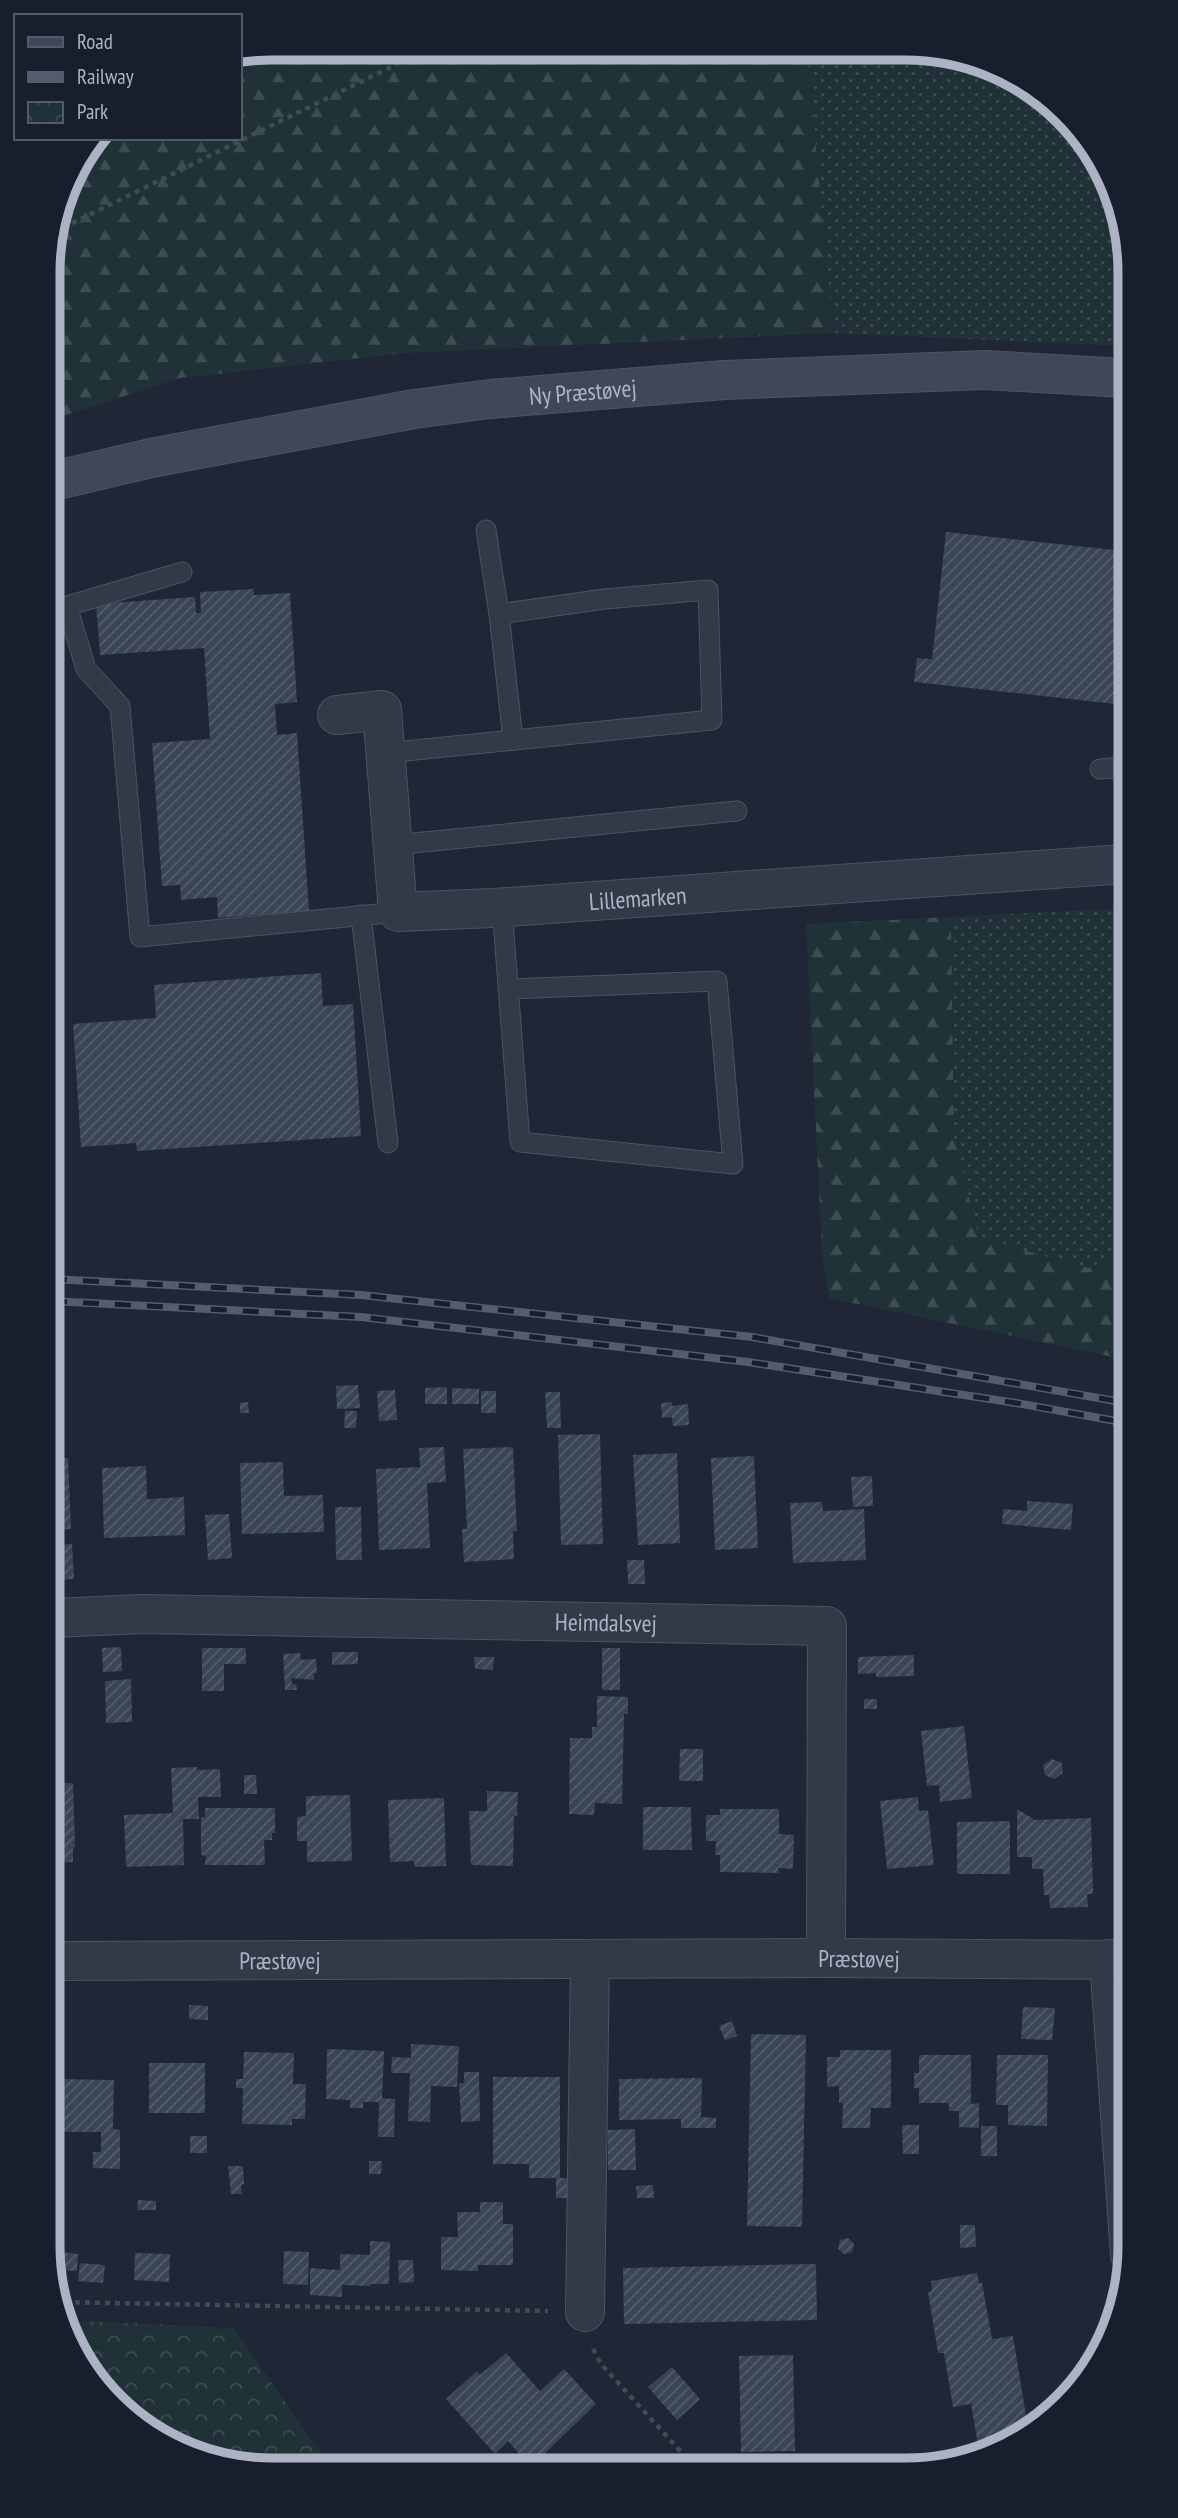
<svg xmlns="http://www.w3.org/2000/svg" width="1178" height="2518" font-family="'PT Sans Narrow',sans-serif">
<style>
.grass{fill:url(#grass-dots)}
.forest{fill:url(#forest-firs)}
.cemetery{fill:url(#cemetery-stones)}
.park{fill:url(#park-crowns)}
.building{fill:url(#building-hatch)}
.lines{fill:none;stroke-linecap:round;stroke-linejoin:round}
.lane-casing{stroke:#4c5362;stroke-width:21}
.street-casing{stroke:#4c5362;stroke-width:40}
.secondary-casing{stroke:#4c5362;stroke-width:40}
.path{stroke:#3b4e52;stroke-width:4.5;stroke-dasharray:5 5;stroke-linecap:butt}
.lane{stroke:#323947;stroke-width:19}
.street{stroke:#323947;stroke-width:38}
.secondary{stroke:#40475a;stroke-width:38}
.rail-casing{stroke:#545c6e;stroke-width:8}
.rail{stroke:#181e2b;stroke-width:5;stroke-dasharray:16;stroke-linecap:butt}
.labels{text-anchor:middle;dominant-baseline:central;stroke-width:5;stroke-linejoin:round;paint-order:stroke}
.street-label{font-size:24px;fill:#acb3c4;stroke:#181e2b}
.rim{fill:none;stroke:#acb3c4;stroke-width:9}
</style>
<defs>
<pattern id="grass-dots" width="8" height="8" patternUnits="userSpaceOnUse" patternTransform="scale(1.75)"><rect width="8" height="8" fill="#203237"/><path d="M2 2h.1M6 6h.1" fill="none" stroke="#3e4d52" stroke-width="1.8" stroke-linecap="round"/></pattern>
<pattern id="forest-firs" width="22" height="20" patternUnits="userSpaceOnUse" patternTransform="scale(1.75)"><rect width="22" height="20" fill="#203237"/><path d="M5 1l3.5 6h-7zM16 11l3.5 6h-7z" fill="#3e4d52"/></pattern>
<pattern id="cemetery-stones" width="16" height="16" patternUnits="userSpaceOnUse" patternTransform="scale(1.75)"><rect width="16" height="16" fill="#203237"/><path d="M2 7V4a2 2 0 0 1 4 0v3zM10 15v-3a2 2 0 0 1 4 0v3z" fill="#3e4d52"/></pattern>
<pattern id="park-crowns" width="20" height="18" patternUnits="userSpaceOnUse" patternTransform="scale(1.75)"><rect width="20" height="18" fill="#203237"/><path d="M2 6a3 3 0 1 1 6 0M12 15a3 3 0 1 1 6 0" fill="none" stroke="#3e4d52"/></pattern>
<pattern id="building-hatch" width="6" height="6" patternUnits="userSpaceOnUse" patternTransform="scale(1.75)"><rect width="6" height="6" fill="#3a4457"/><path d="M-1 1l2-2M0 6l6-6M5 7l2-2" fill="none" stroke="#545d6e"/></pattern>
</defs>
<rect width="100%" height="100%" fill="#1f2636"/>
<g class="grass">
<polygon points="807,51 950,51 1055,103 1093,147 1123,213 1123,346 833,333"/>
<polygon points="1125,908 1127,1250 1088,1269 979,1239 954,1138 951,917"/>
</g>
<g class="forest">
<polygon points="271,47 807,51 833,333 407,353 180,378 48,421 48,256 70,174 123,138 240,138 240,59 251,51"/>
<polygon points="951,917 954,1138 979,1238 1088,1268 1127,1250 1127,1360 829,1298 822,1253 806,924"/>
</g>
<polygon class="cemetery" points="96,138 123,138 70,174 71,172"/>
<polygon class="park" points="61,2320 234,2328 309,2437 333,2466 228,2467 123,2415 77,2359"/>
<g class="building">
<polygon points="946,532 1124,551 1125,705 914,682 917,658 932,659"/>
<polygon points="254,589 254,595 290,593 297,702 275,704 277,735 297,733 309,911 218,918 217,897 181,900 180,885 162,886 152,743 210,739 204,648 100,655 96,604 195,597 196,613 201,613 200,592"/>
<polygon points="321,973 323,1006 353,1004 361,1136 137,1151 136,1143 81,1147 73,1024 156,1018 154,985"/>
<polygon points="358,1385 360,1408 337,1409 336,1386"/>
<polygon points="447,1387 447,1404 425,1404 425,1388"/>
<polygon points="452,1388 479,1389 479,1404 452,1404"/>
<polygon points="395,1390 397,1420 379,1421 377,1391"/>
<rect x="481" y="1391" width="15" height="22"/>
<polygon points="545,1392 560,1392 561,1428 547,1428"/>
<polygon points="248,1402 249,1413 240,1413 240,1403"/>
<polygon points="672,1402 672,1406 688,1404 689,1425 673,1426 672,1417 662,1418 661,1403"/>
<polygon points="345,1411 357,1411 356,1428 344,1428"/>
<polygon points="600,1434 603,1544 561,1545 558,1435"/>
<polygon points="444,1447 446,1482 427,1483 430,1548 379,1550 376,1469 420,1467 419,1448"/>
<polygon points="513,1447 517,1531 513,1531 514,1559 464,1562 462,1529 467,1529 463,1449"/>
<polygon points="677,1453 680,1543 638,1545 633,1455"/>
<polygon points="754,1456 758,1548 715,1550 711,1458"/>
<polygon points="52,1458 68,1458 71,1529 52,1530"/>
<polygon points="283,1462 284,1496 323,1495 324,1532 242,1534 240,1463"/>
<polygon points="146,1466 147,1499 184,1497 185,1535 104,1538 102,1468"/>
<polygon points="872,1476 873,1506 853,1507 851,1477"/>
<polygon points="1027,1501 1073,1504 1071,1530 1002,1524 1003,1509 1027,1511"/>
<polygon points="822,1502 823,1511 864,1509 866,1560 793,1563 790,1503"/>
<polygon points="335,1507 361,1507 362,1560 336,1560"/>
<polygon points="229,1514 232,1558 208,1560 205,1515"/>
<polygon points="72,1544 74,1579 52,1580 52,1545"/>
<polygon points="627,1560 644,1560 645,1584 628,1584"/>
<polygon points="121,1647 122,1671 103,1672 102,1648"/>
<polygon points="202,1648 246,1648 246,1664 224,1664 224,1691 202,1691"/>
<rect x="602" y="1648" width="18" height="42"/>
<polygon points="332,1652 358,1652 358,1664 332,1665"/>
<polygon points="300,1653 301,1660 316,1659 317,1673 314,1673 314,1680 291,1678 292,1684 296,1684 297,1690 285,1690 283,1654"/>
<polygon points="914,1655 914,1676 876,1677 876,1673 858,1674 858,1657"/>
<polygon points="474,1657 494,1657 493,1670 475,1669"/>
<polygon points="131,1679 132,1722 106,1723 105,1681"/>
<polygon points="597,1696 628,1697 628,1714 624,1714 622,1804 595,1803 594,1815 569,1814 570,1738 592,1738 592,1727 597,1727"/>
<rect x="864" y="1699" width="13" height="10"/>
<polygon points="964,1726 972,1798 940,1802 939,1785 927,1786 921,1731"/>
<polygon points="680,1749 703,1749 703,1781 679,1781"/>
<polygon points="1116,1750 1128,1750 1129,1774 1116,1774"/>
<polygon points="1052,1759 1062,1763 1063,1773 1054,1779 1045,1775 1043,1765"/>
<polygon points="197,1767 197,1770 220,1769 221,1797 198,1797 199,1819 183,1819 184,1865 126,1867 124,1815 173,1813 171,1768"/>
<polygon points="244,1775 256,1775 257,1794 244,1794"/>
<polygon points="53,1783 73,1783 75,1847 73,1847 73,1862 53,1863"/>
<polygon points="487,1791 518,1792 517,1816 514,1815 513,1866 471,1865 469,1811 487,1811"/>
<polygon points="350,1795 352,1861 307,1862 307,1841 297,1841 297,1817 306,1816 306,1796"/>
<polygon points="918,1797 919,1811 928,1810 934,1865 887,1869 880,1801"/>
<polygon points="444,1798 446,1866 415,1867 414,1861 390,1862 388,1800"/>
<polygon points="643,1807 691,1807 692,1850 643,1850"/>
<polygon points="205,1808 275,1808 275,1833 272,1833 272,1840 264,1840 265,1865 205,1865 206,1856 201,1855 201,1817 205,1817"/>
<polygon points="720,1809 779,1809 779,1834 794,1835 793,1869 778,1868 779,1873 720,1872 720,1855 715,1855 716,1841 706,1841 706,1815 720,1815"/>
<polygon points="1017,1809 1035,1820 1091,1818 1093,1894 1087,1894 1088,1907 1050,1908 1049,1895 1044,1895 1043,1869 1032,1869 1032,1857 1017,1857"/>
<polygon points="1010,1821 1010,1874 957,1874 957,1822"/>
<polygon points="1125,1852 1129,1852 1129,1899 1124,1899"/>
<polygon points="189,2005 208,2006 208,2020 189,2019"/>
<polygon points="1023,2007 1055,2008 1052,2040 1021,2039"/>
<polygon points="732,2021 737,2036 725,2040 719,2026"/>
<polygon points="751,2034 806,2035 802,2227 747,2226"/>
<polygon points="411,2044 459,2046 457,2087 431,2086 430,2122 408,2121 410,2073 391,2073 392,2057 411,2058"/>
<polygon points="327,2049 384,2051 382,2098 395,2099 394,2137 378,2137 379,2102 363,2102 363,2108 350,2108 350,2100 326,2099"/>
<polygon points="840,2050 891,2050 891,2108 871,2108 870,2128 842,2128 843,2103 839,2103 839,2086 827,2087 827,2057 840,2057"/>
<polygon points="244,2052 294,2053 293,2084 306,2084 305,2119 292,2119 292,2125 242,2124 243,2088 236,2088 236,2079 243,2079"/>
<polygon points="919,2055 971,2055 971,2104 979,2103 979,2128 959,2127 959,2111 949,2111 949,2103 919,2103 919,2088 914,2088 914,2073 919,2073"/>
<polygon points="997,2055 1048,2055 1047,2126 1008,2125 1008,2105 996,2105"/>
<rect x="149" y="2063" width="56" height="50"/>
<polygon points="464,2072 479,2072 480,2121 461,2122 459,2083 464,2083"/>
<polygon points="493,2077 560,2077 560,2178 573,2178 574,2198 556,2198 556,2178 529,2178 529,2164 493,2164"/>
<polygon points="702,2078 701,2117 716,2118 716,2128 681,2128 681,2119 619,2120 619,2079"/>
<polygon points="60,2079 114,2080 113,2129 120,2130 120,2169 93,2168 93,2152 101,2152 101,2132 59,2132 60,2114 54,2114 54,2104 60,2104"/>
<polygon points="902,2125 919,2125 919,2154 903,2154"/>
<rect x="981" y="2126" width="16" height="30"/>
<polygon points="635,2129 636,2170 608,2170 608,2130"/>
<rect x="190" y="2136" width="17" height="17"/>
<polygon points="369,2161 382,2161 381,2174 369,2174"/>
<polygon points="228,2166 243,2166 244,2184 241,2185 242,2194 231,2194"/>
<polygon points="653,2185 654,2198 637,2198 636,2186"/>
<polygon points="138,2200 156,2201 156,2210 137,2210"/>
<polygon points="480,2202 503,2202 503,2224 513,2224 513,2265 478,2265 478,2271 441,2270 441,2237 458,2237 457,2212 480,2212"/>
<polygon points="960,2225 975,2225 976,2247 960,2248"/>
<polygon points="848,2238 854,2244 852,2252 844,2254 838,2249 840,2240"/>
<polygon points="370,2241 390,2242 389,2284 371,2284 370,2286 342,2285 342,2297 310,2295 310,2268 340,2270 340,2254 370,2255"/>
<polygon points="284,2251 309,2252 308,2285 283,2284"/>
<polygon points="55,2252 78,2254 77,2271 55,2270"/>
<polygon points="135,2253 170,2254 169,2282 134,2280"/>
<polygon points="398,2260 413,2260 414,2282 399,2283"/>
<polygon points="80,2263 105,2265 103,2283 78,2281"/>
<polygon points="816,2264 817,2320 624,2324 623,2268"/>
<polygon points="977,2273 979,2283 982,2283 992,2339 1013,2336 1029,2434 998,2448 979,2451 971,2404 953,2407 944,2353 938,2353 928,2292 932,2291 931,2281"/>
<polygon points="506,2353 540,2391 564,2369 596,2404 533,2465 529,2465 508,2441 495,2454 446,2399 477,2371 480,2375"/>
<polygon points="793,2355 795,2451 741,2452 739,2356"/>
<polygon points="672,2367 700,2399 677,2420 648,2387"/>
</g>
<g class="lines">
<defs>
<g id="lane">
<polyline points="486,530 499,614 513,740"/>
<polyline points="182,572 67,606 86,669 120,706 140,937 398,912"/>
<polyline points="385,753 712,720 708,590 605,599 499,614"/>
<polyline points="1100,769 1125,767"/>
<polyline points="393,845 737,811"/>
<polyline points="502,907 520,1142 733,1164 717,981 508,989"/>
<polyline points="361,915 388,1143"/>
</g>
<g id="street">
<path id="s1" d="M337 715 382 710 398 912 493 908 1125 864"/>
<path id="s2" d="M53 1618 142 1614 827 1626 826 1958"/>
<polyline points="1109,1959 1130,2255"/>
<path id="s3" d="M54 1961 826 1958 1129 1960"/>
<polyline points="585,2312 590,1959"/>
</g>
<g id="secondary">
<path id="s4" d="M49 482 151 458 414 409 490 399 724 380 985 370 1124 378"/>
</g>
</defs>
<use href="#lane" class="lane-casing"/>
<use href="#street" class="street-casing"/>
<use href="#secondary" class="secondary-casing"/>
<g class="path">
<polyline points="54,232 393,66 420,48"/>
<polyline points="55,2302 548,2311"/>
<polyline points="593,2349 601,2364 692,2464"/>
</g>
<use href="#lane" class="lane"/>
<use href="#street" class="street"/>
<use href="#secondary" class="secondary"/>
<defs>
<g id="rail">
<polyline points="51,1279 361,1295 752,1337 1127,1403"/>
<polyline points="51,1301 361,1317 748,1362 1016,1403 1127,1423"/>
</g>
</defs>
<use href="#rail" class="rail-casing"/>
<use href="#rail" class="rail"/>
</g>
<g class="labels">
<g class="street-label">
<text stroke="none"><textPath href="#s4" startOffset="542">Ny Præstøvej</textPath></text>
<text stroke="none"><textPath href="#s1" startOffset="488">Lillemarken</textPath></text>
<text stroke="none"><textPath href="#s2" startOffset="553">Heimdalsvej</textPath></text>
<text stroke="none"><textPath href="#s3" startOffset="805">Præstøvej</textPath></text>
<text stroke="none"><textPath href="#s3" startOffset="226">Præstøvej</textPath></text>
</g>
</g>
<path d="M0 0H1178V2518H0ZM272 60H906A212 212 0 0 1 1118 272V2246A212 212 0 0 1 906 2458H272A212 212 0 0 1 60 2246V272A212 212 0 0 1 272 60Z" fill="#181e2b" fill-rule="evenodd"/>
<path class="rim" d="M272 60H906A212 212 0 0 1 1118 272V2246A212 212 0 0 1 906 2458H272A212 212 0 0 1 60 2246V272A212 212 0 0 1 272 60Z"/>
<rect x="14" y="14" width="228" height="126" fill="#181e2b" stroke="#535a68" stroke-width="2"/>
<rect x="28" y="37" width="35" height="10" fill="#40475a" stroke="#535a68" stroke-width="2"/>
<text x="77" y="49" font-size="21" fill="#acb3c4">Road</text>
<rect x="28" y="72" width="35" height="10" fill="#545c6e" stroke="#535a68" stroke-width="2"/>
<text x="77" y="84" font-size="21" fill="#acb3c4">Railway</text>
<rect x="28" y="102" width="35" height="21" fill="url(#park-crowns)" stroke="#535a68" stroke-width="2"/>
<text x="77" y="119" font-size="21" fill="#acb3c4">Park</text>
</svg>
